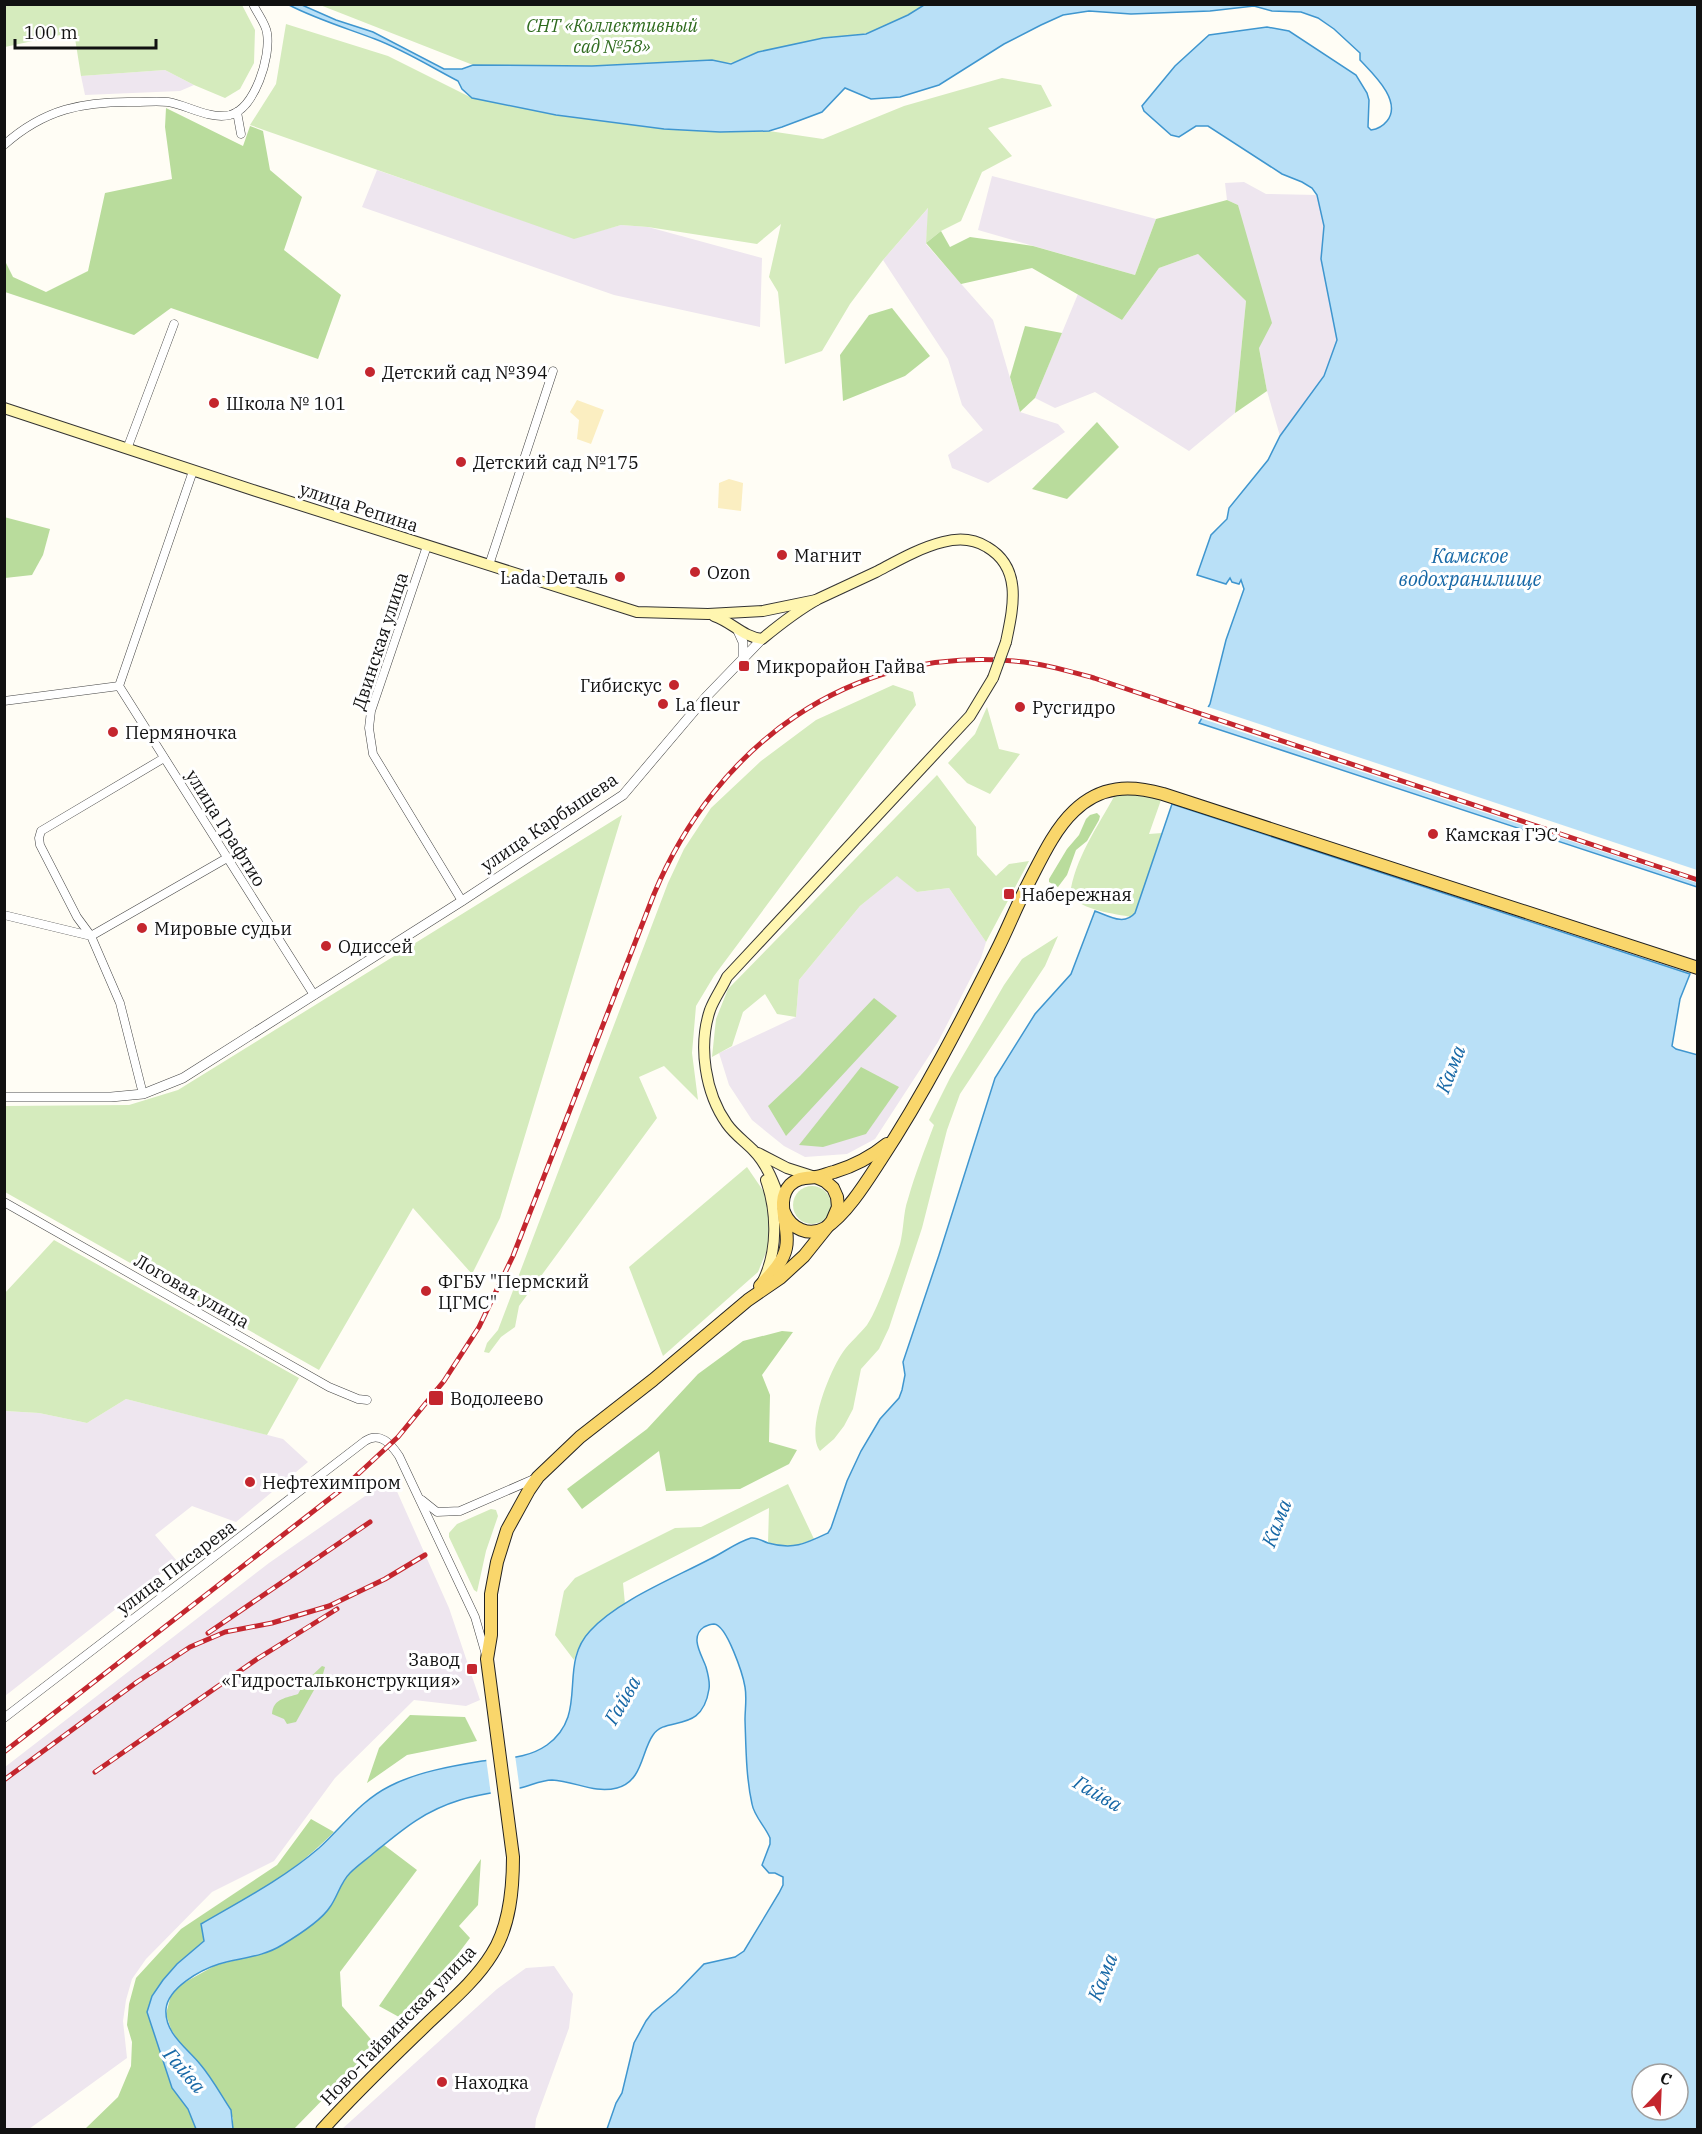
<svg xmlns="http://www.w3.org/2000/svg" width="1702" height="2134" font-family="'IBM Plex Serif',serif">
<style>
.industrial{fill:#eee6ef}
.green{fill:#d5ebbd}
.forest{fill:#b9dc9c}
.sand{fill:#fbeec1}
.water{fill:#b9e0f7;stroke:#3f96cf;stroke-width:1.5;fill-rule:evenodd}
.pier{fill:#fffdf5}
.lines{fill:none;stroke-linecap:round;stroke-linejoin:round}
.minor-casing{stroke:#444;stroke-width:9}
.tertiary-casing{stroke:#444;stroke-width:10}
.secondary-casing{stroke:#333;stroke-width:12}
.primary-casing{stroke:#222;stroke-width:14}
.minor{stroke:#fff;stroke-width:8}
.tertiary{stroke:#fff;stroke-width:9}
.secondary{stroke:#fff6b0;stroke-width:10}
.primary{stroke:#f9d66b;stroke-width:12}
.rail-casing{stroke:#c4262e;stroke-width:5}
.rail{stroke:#fff;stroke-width:3;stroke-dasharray:9;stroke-linecap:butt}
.secondary-bridge-casing{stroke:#333;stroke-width:12;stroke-linecap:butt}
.secondary-bridge{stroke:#fff6b0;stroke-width:10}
.poi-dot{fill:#c4262e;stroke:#fff;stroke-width:2}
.labels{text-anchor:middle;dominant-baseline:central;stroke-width:6;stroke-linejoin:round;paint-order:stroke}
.park-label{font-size:18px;font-style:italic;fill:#2f6b1f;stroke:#fff}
.poi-label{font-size:18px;fill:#111;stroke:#fff;text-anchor:start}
.street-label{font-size:18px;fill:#111;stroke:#fff}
.water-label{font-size:20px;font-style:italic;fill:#1768a6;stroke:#fff}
</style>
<rect width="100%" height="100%" fill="#fffdf5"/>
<g class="industrial">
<polygon points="165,70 194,85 180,91 85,95 81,76"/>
<polygon points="377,170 574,238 621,225 648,227 762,258 760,327 614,295 362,207"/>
<polygon points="992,176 1156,219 1135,275 978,230"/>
<polygon points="1244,182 1266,194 1317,195 1324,226 1321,259 1337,340 1324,376 1280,436 1267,391 1259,348 1238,205 1227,200 1225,183"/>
<polygon points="929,207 926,244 993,320 1020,412 1058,424 1065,432 988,483 952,468 948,455 983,430 962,405 948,359 883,260"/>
<polygon points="1198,254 1246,301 1235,413 1189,451 1095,392 1055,408 1035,398 1078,294 1122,320 1159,268"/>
<polygon points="897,875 917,892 949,888 986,942 981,958 938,1042 875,1139 847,1154 805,1157 784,1146 752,1120 729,1085 719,1053 796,1017 799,980 860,906"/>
<polygon points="126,1399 283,1439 308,1462 236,1522 192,1506 155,1535 177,1561 5,1696 5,1411 39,1413 87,1423"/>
<polygon points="391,1478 449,1608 480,1700 466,1706 414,1700 335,1778 274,1861 212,1892 146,1959 132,1979 126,2000 123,2021 127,2058 29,2129 5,2130 5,1767 269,1563"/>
<polygon points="554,1966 573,1994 569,2028 536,2119 535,2129 342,2129 497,1989 526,1968"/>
</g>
<g class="green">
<polygon points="7,5 242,5 255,30 254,63 240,89 225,98 194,85 165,70 81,76 74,32 5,47 5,6"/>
<path d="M320 5H924C877 43 816 39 760 52 736 57 742 68 712 60L592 66 473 65Z"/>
<polygon points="286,24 388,56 472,98 556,115 664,129 720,132 769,131 823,139 904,106 1002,78 1041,85 1052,106 988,128 1012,156 982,172 961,221 941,231 926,243 928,208 883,260 850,304 822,351 785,364 778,292 769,277 781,224 757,244 648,227 621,225 574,239 250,125 276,84"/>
<polygon points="893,685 913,692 916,705 714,976 696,1006 692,1053 698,1100 664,1066 639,1077 657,1118 519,1306 515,1327 501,1337 489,1353 484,1352 487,1343 498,1330 668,883 684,849 711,808 761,761 816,720"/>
<polygon points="987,707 999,749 1020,754 990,794 967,783 948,763 975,734"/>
<polygon points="937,775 976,827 977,855 996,876 1009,864 1029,861 986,942 949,888 917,892 897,876 860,906 799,980 796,1017 777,1014 765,994 743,1012 732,1046 712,1057 716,1019 728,989"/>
<path d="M1120 794 1144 795 1161 800 1149 834 1162 833 1135 913 1132 917C1115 914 1081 910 1070 895 1074 860 1098 826 1115 795Z"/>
<polygon points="622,815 500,1218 472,1274 413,1208 319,1370 5,1192 5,1106 129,1105 178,1090"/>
<path d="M1058 936 1045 966 960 1094 947 1130 922 1228 889 1328 879 1349 861 1369 853 1409 844 1426 834 1439 820 1451C805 1432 830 1370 843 1352 850 1342 860 1334 867 1325 877 1311 895 1261 900 1244 904 1229 903 1213 908 1199 915 1174 925 1149 934 1125L929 1120 950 1078 1004 985 1022 959Z"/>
<polygon points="747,1167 764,1192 770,1217 769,1245 758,1272 663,1356 629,1267"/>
<circle cx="812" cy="1205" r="19"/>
<polygon points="54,1240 299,1378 267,1435 126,1399 87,1423 39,1413 5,1411 4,1294"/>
<path d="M788 1484 814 1539 792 1547 768 1543 769 1508 623 1583 625 1604C602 1620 583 1633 574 1660L555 1635 564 1591 575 1578 675 1528 701 1527Z"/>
<polygon points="491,1509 496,1510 498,1516 486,1551 477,1592 474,1590 449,1537 449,1533 457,1524"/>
</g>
<g class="forest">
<polygon points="166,108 243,146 250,126 263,131 270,170 302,197 284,250 341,295 318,359 171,308 134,335 5,292 5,261 13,277 46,292 88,271 105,193 172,179 165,127"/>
<polygon points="1227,200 1238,205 1272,323 1259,348 1267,391 1235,413 1246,301 1198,254 1159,268 1122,320 1032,268 961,284 926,243 941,231 950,247 970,237 1033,246 1135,275 1156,219"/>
<polygon points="892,308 930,356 905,376 843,401 840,355 869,315"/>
<polygon points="1025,326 1062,333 1035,398 1020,412 1010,377"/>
<polygon points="1097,422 1119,447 1067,499 1032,489"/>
<polygon points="4,517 50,529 43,555 32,575 5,578"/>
<polygon points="1097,813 1100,816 1099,820 1087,841 1076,850 1067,875 1058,887 1049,882 1049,879 1067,849 1079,835 1086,819 1090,815"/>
<polygon points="874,998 897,1016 786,1136 768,1106 800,1076"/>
<polygon points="861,1067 899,1087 866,1134 823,1147 799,1145"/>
<polygon points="782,1331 793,1332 762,1375 770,1395 769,1442 797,1450 789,1464 740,1489 666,1491 659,1451 582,1509 567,1489 647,1429 698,1374 743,1341"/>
<path d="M322 1666 325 1667 323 1674 296 1722 287 1724 284 1719 272 1714C273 1698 287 1698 298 1694L304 1683Z"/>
<polygon points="410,1715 465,1717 477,1741 407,1755 367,1783 379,1748"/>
<path d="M311 1819 334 1832C310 1856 283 1877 254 1895 237 1905 219 1914 201 1924L204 1941 177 1964 152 1996 172 2088 188 2109 196 2129 84 2130 118 2097 131 2066 132 2042 127 2025 129 2004 136 1978 181 1929 277 1865Z"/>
<polygon points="384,1845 417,1870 340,1972 342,2006 376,2045 294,2129 233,2129 233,2118 201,2065 179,2042 171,2029 166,2014 171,1995 180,1985 216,1965 269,1952 309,1926 330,1908 339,1889 349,1874"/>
<polygon points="481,1859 478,1905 459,1926 470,1938 430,1991 399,2017 379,2006"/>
</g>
<g class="sand">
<polygon points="577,400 604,410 591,444 577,439 579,420 570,412"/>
<polygon points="729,479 743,483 741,511 718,508 719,483"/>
</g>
<g class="water">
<path d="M289 5H302L336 20 373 32 444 69H462L473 65 592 66 712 60 731 64 758 52 823 38 866 34 908 15 924 5H1697V887L1199 723 1210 704 1226 640 1244 589 1241 580 1239 584 1232 582 1230 578 1226 584 1197 575 1211 535 1227 519 1229 508 1268 460 1280 436 1324 376 1337 340 1321 259 1324 226 1317 195 1312 188 1302 182 1282 174 1208 126H1196L1179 137 1171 135 1144 111 1142 106 1175 66 1209 35 1267 27 1289 31 1356 75 1367 93 1369 100 1368 127 1371 130C1378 129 1383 126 1387 121 1403 101 1372 73 1360 60V53L1334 29 1318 18 1301 12 1272 11 1254 6 1210 11 1131 14 1089 11 1063 15 1041 25 1004 44 939 85 900 97 871 99 845 88 822 112 782 127 769 131 720 132 664 129 556 115 472 98 462 89 458 81C431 67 404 50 375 39 346 28 316 19 289 5Z"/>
<path d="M1172 804 1690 974 1680 999 1672 1046 1676 1049 1698 1055 1697 2129H607L616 2103 622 2093 634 2043 646 2021 652 2013 676 1993 704 1964 735 1957 744 1951 779 1893 783 1885V1877L775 1873H769L762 1865 770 1844V1838C765 1826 754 1816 752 1804 746 1777 746 1748 745 1720 745 1709 747 1698 745 1687 743 1675 727 1625 714 1624 712 1624 706 1626 704 1627 689 1637 702 1655 706 1667 708 1674 710 1683 709 1689 702 1735 666 1715 653 1735 641 1752 643 1781 617 1788 594 1794 575 1781 552 1780 541 1780 530 1786 520 1788 499 1792 479 1794 460 1800 424 1811 403 1829 375 1852 367 1859 357 1866 350 1873 340 1883 338 1896 330 1907 321 1921 297 1936 282 1945 263 1957 240 1958 219 1964 200 1970 168 1988 166 2009 164 2033 187 2048 200 2064 212 2078 221 2095 231 2110L233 2129H196L188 2109 172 2088 147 2012 152 1996 163 1980 177 1964 204 1941 201 1924C242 1900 283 1879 319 1848 343 1826 360 1801 390 1786 417 1772 452 1766 482 1761 505 1758 527 1759 547 1745 590 1714 557 1666 590 1631 617 1601 674 1578 710 1559 723 1553 737 1542 751 1538 757 1537 762 1541 768 1543 793 1550 805 1544 828 1533L831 1528 847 1481 861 1451 880 1419 899 1398 902 1390 905 1375 903 1362 939 1255 995 1078 1035 1014 1071 974 1095 911C1109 916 1124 926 1135 913ZM1642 2074H1678V2110H1642Z"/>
</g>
<g class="pier">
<polygon points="1205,706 1697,870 1697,883 1200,718"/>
<polygon points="515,1755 520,1791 491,1795 486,1758"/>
</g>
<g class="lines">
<defs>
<g id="minor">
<polyline points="237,112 241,134"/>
<path d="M4 145C44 109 84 101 135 102 146 102 157 101 168 102 187 105 210 120 230 115 255 108 271 57 267 33 266 24 257 13 253 4"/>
<polyline points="127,449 174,324"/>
<polyline points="193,471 119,686 314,995"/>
<polyline points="427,546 371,711 369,728 373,754 462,901"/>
<polyline points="489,565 553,371"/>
<polyline points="4,701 119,686"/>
<polyline points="164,758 41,831 39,838 40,845 77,917 91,936 227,858"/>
<polyline points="4,915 91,936 120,1003 143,1094"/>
<polyline points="4,1202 329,1387 358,1399 367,1400"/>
<polyline points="422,1500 437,1512 460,1511 534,1479"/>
<path d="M4 1718 365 1441C380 1431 391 1444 399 1456L475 1617 486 1655"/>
</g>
<g id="tertiary">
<polyline points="738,631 743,642 743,656"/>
<polyline points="4,1097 111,1097 143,1094 183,1078 462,901 623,795 706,697 762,639"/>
</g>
<g id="secondary">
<polyline points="4,408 256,491 637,612 708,614 763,611 816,600"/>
<path d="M714 616C732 622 743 637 762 639 779 625 798 610 818 599 837 590 857 581 876 572 897 561 919 548 943 542 958 538 974 539 987 547 1023 568 1013 608 1006 642"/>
<polyline points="758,1153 787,1168 812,1176"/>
<path d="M782 1206C775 1186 768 1165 753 1150 744 1141 734 1134 727 1124 705 1093 698 1046 710 1010 714 999 722 988 727 977L970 716 993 678"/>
<path d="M763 1281C778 1250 777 1212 766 1180"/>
</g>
<g id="primary">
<path d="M784 1212C791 1229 809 1237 825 1228 846 1215 867 1181 880 1161 924 1094 961 1022 997 950 1008 928 1017 905 1028 884 1041 859 1054 830 1074 811 1101 785 1130 785 1163 794L1698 968"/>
<path d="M760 1286C770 1275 783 1263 786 1248 791 1227 774 1202 790 1185 798 1177 806 1178 816 1177 822 1176 829 1173 834 1172 854 1166 871 1157 887 1144"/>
<path d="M322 2130C356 2092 393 2057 429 2022 451 2001 476 1980 492 1954 510 1926 513 1889 513 1857L487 1659 491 1635V1594L497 1562 507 1530 529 1490 538 1477 580 1437 653 1380 748 1300 780 1278 804 1256 832 1221 838 1207 837 1197 833 1188 825 1181 816 1177"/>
</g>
</defs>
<use href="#minor" class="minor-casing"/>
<use href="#tertiary" class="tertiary-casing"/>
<use href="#secondary" class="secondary-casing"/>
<use href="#primary" class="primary-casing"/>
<use href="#minor" class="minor"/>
<use href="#tertiary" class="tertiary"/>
<use href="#secondary" class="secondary"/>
<use href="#primary" class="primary"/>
<defs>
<g id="rail">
<polyline points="208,1633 370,1522"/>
<path d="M4 1752 342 1489 398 1437 444 1381 479 1327 513 1256 654 894C716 746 849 646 1014 661 1041 663 1068 671 1094 678L1698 880"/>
<polyline points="95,1772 257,1659 337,1609"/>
<polyline points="4,1780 137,1682 190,1647 225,1632 272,1623 329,1606 385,1579 425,1555"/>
</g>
</defs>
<use href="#rail" class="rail-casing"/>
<use href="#rail" class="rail"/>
<defs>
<polyline id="secondary-bridge" points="993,678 1006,642"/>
</defs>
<use href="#secondary-bridge" class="secondary-bridge-casing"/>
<use href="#secondary-bridge" class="secondary-bridge"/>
</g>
<g class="poi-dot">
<circle cx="370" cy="372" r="6"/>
<circle cx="214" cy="403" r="6"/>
<circle cx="461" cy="462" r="6"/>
<circle cx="782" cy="555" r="6"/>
<circle cx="695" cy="572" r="6"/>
<circle cx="620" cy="577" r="6"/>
<rect x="738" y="660" width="12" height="12" rx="3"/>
<circle cx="674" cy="685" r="6"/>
<circle cx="663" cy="704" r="6"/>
<circle cx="1020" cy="707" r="6"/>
<circle cx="113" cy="732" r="6"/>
<circle cx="1433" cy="834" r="6"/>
<rect x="1003" y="888" width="12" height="12" rx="3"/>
<circle cx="142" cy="928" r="6"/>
<circle cx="326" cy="946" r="6"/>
<circle cx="426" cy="1291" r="6"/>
<rect x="428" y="1390" width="16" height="16" rx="3"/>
<circle cx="250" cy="1482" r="6"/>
<rect x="466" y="1663" width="12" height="12" rx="3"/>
<circle cx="442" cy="2082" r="6"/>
</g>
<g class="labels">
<g class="park-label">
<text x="612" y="25">СНТ «Коллективный<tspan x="612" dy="21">сад №58»</tspan></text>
</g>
<g class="poi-label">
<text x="382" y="372">Детский сад №394</text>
<text x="226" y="403">Школа № 101</text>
<text x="473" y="462">Детский сад №175</text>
<text x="794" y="555">Магнит</text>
<text x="707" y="572">Ozon</text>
<text x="608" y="577" text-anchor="end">Lada Dеталь</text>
<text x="756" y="666">Микрорайон Гайва</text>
<text x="662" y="685" text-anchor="end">Гибискус</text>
<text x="675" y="704">La fleur</text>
<text x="1032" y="707">Русгидро</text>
<text x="125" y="732">Пермяночка</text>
<text x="1445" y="834">Камская ГЭС</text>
<text x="1021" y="894">Набережная</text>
<text x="154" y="928">Мировые судьи</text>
<text x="338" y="946">Одиссей</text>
<text x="438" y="1281">ФГБУ "Пермский<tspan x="438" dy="21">ЦГМС"</tspan></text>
<text x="450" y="1398">Водолеево</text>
<text x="262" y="1482">Нефтехимпром</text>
<text x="460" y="1659" text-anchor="end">Завод<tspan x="460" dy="21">«Гидростальконструкция»</tspan></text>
<text x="454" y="2082">Находка</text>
</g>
<g class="street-label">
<text transform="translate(359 507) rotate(18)">улица Репина</text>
<text transform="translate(380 641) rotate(-72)">Двинская улица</text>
<text transform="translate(549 822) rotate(-34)">улица Карбышева</text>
<text transform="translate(226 828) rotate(58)">улица Графтио</text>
<text transform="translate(192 1291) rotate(30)">Логовая улица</text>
<text transform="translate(176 1567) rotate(-37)">улица Писарева</text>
<text transform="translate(398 2025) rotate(-46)">Ново-Гайвинская улица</text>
</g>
<g class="water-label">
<text x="1470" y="555">Камское<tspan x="1470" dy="23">водохранилище</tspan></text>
<text transform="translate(1450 1069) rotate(-69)">Кама</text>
<text transform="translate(1276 1523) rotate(-69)">Кама</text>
<text transform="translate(622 1700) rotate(-60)">Гайва</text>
<text transform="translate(1098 1793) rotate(30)">Гайва</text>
<text transform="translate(1102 1977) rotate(-69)">Кама</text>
<text transform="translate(185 2070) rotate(49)">Гайва</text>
</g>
</g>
<rect width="1702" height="2134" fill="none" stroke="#111111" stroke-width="12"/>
<g transform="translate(1660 2092) rotate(23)"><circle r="28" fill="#ffffff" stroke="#a0a0a0" stroke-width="1.5"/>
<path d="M0-4.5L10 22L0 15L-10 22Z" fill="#c4262e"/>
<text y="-9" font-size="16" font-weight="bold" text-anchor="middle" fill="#111111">С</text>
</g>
<path d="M15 39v9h141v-9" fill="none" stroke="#111111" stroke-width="3"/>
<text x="24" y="39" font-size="18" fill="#111111" stroke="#ffffff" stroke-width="4.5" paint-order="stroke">100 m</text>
</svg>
